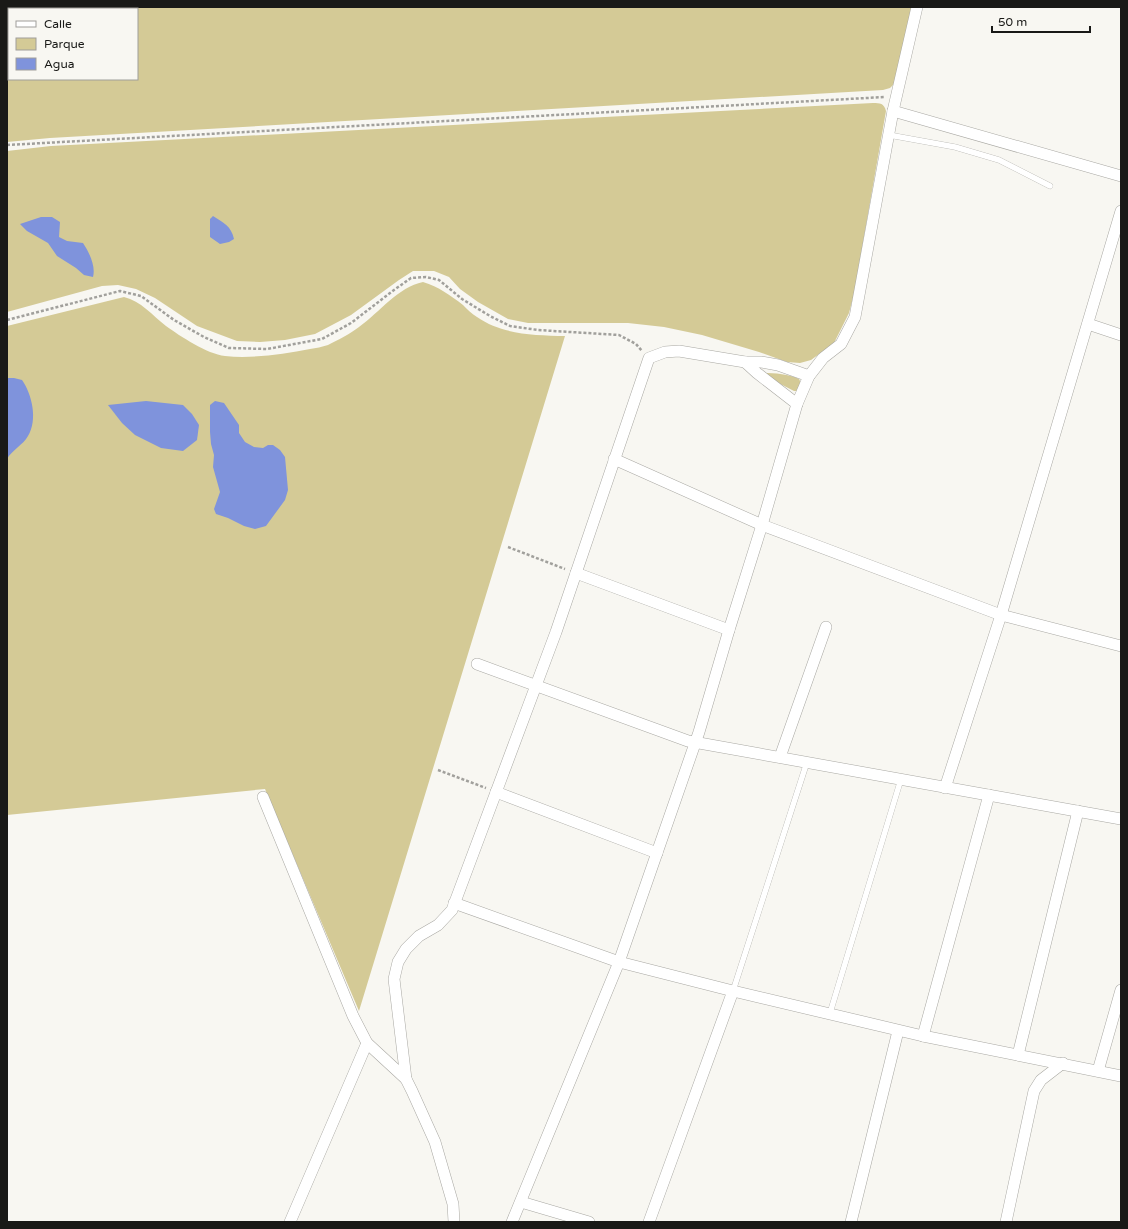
<svg xmlns="http://www.w3.org/2000/svg" width="1128" height="1229" font-family="'Varela Round',sans-serif">
<style>
.green{fill:#d4ca96}
.water{fill:#7f93dc}
.lines{fill:none;stroke-linecap:round;stroke-linejoin:round}
.service-casing{stroke:#a9a8a3;stroke-width:6}
.minor-casing{stroke:#a9a8a3;stroke-width:12}
.path{stroke:#a1a09c;stroke-width:2.5;stroke-dasharray:3 2;stroke-linecap:butt}
.service{stroke:#fff;stroke-width:5.5}
.minor{stroke:#fff;stroke-width:11}
</style>
<rect width="100%" height="100%" fill="#f8f7f2"/>
<g class="green">
<polygon points="132,7 912,7 894,84 890,88 883,90 50,138 7,142 7,18 9,17 9,79 137,79 137,9 109,9"/>
<path d="M873 103C880 103 884 103 886 111L854 294 849 313 834 343 811 360 800 363 787 362 759 352 702 335 664 327 628 323H528L508 319 478 302 460 289 449 277 434 271H413L399 280 351 315 315 334 285 340 260 342 237 341 197 326 155 298 136 289 118 285 102 286 7 312V151L51 146Z"/>
<path d="M423 282C439 287 450 295 463 305 467 309 472 314 477 317 503 335 534 335 565 336L359 1011 265 789 7 815V326L124 297C141 301 152 315 166 326 180 336 207 354 225 356 252 359 283 354 310 349 316 348 322 347 328 345 338 340 350 334 359 327 380 312 398 287 423 282Z"/>
<path d="M763 373C775 373 789 374 799 379L801 383 797 391H794L763 375Z"/>
</g>
<g class="water">
<path d="M213 216C224 223 231 226 234 239L229 242 220 244 210 237V219Z"/>
<path d="M41 217H52L60 222 59 237 67 241 83 243C89 252 96 266 93 277L84 275 76 268 57 256 48 243 27 231 20 224Z"/>
<path d="M7 378H14L22 380C32 394 38 420 28 436 23 445 12 450 7 459Z"/>
<polygon points="146,401 183,405 192,414 199,425 197,440 183,451 161,448 135,435 122,423 108,405"/>
<polygon points="215,401 224,403 239,425 239,433 245,442 254,447 263,448 268,445 273,445 280,450 285,457 288,490 285,500 266,526 255,529 244,526 228,518 216,514 214,509 220,492 213,467 214,455 211,444 210,432 210,405"/>
</g>
<g class="lines">
<defs>
<g id="service">
<polyline points="889,135 955,147 999,160 1050,186"/>
<polyline points="733,991 807,762"/>
<polyline points="830,1013 901,779"/>
</g>
<g id="minor">
<polyline points="893,111 1121,176"/>
<polyline points="1088,324 1121,335"/>
<polyline points="745,362 757,373 797,404"/>
<polyline points="614,459 762,525 1001,615 1121,646"/>
<polyline points="576,573 729,630"/>
<polyline points="477,664 688,741 1121,819"/>
<polyline points="780,757 826,627"/>
<polyline points="945,788 1001,615 1121,211"/>
<polyline points="496,792 657,853"/>
<polyline points="263,797 353,1016 367,1043 406,1079 412,1091 435,1142 453,1204 454,1222"/>
<polyline points="454,903 619,962 733,991 923,1036 1121,1076"/>
<polyline points="923,1036 989,795"/>
<polyline points="1018,1055 1078,811"/>
<polyline points="1098,1071 1121,990"/>
<polyline points="406,1079 394,979 398,962 406,949 419,936 438,925 452,910 556,632 649,358 665,352 679,351 745,362 761,362 778,365 809,376"/>
<polyline points="521,1202 589,1222"/>
<polyline points="290,1222 367,1043"/>
<polyline points="512,1222 619,962 699,732 729,630 762,525 797,404 809,376 823,358 841,344 855,317 893,111 917,7"/>
<polyline points="649,1222 733,991"/>
<polyline points="851,1222 898,1031"/>
<polyline points="1006,1222 1034,1091 1041,1080 1063,1063"/>
</g>
</defs>
<use href="#service" class="service-casing"/>
<use href="#minor" class="minor-casing"/>
<g class="path">
<polyline points="7,145 885,97"/>
<polyline points="7,320 120,291 141,296 174,320 204,337 229,348 267,349 322,339 351,323 394,290 411,278 426,277 439,280 462,299 490,316 510,326 538,330 619,335 636,344 642,351"/>
<polyline points="508,547 565,569"/>
<polyline points="438,770 486,788"/>
</g>
<use href="#service" class="service"/>
<use href="#minor" class="minor"/>
</g>
<rect width="1128" height="1229" fill="none" stroke="#191917" stroke-width="16"/>
<rect x="8" y="8" width="130" height="72" fill="#f8f7f2" stroke="#9f9e9a"/>
<rect x="16" y="21" width="20" height="6" fill="#ffffff" stroke="#9f9e9a"/>
<text x="44" y="28" font-size="12" fill="#191917">Calle</text>
<rect x="16" y="38" width="20" height="12" fill="#d4ca96" stroke="#9f9e9a"/>
<text x="44" y="48" font-size="12" fill="#191917">Parque</text>
<rect x="16" y="58" width="20" height="12" fill="#7f93dc" stroke="#9f9e9a"/>
<text x="44" y="68" font-size="12" fill="#191917">Agua</text>
<path d="M992 26v6h98v-6" fill="none" stroke="#191917" stroke-width="2"/>
<text x="998" y="26" font-size="12" fill="#191917" stroke="#f8f7f2" stroke-width="3" paint-order="stroke">50 m</text>
</svg>
